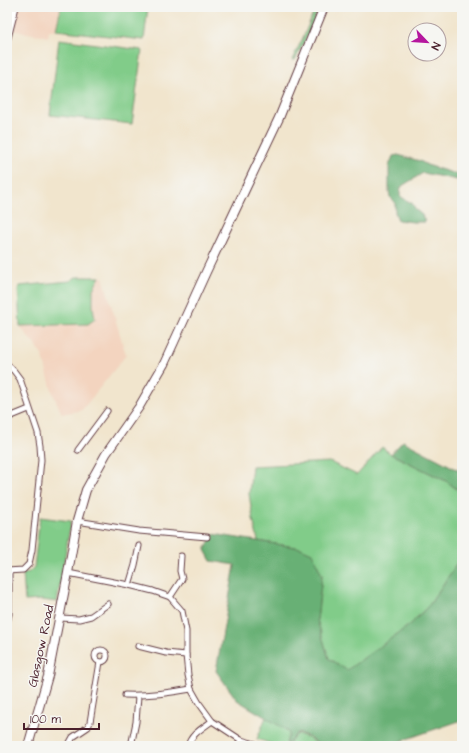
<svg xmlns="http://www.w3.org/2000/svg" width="469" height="753" font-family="'Architects Daughter',sans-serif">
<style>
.built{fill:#f3d4bf}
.green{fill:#81cc89;stroke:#66765a}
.forest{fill:#68b075;stroke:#596850}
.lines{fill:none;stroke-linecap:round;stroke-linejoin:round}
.minor-casing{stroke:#633d43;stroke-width:7}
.secondary-casing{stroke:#633d43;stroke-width:9}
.primary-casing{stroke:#633d43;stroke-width:10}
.minor{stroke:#fff;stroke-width:5}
.secondary{stroke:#fff;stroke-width:7}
.primary{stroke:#fff;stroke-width:8}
.labels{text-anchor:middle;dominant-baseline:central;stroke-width:3;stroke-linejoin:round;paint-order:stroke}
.street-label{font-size:13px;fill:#4a1f2b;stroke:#f6f6f2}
</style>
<rect width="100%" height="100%" fill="#f6f6f2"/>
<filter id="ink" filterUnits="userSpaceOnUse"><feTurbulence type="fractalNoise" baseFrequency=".025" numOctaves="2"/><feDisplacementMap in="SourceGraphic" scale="8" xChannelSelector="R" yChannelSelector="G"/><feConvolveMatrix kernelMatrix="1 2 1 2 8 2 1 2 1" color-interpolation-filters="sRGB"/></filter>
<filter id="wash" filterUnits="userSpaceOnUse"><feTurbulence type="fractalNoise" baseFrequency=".012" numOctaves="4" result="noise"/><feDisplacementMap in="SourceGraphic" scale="16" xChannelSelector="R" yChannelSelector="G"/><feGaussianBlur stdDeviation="0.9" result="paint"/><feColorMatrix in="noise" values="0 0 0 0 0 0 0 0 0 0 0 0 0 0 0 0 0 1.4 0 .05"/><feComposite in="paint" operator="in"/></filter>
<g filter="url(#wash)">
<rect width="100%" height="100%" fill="#f1e5cd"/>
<g class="built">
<polygon points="18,7 61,7 56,30 49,31 48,37 12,30"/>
<polygon points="76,277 103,277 126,355 82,410 62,414 53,394 43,357 37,347 29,338 20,326 18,289 20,286 70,281"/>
</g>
<g class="green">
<polygon points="61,7 148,7 144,40 56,30"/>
<polygon points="316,7 319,7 310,31 295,60 292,60 302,40"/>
<polygon points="59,39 142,50 132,124 50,115"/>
<polygon points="76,277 100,277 93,289 93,307 95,319 88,324 20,326 18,289 20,286 70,281"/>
<polygon points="382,447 391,454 446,481 462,493 462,556 430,604 411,624 347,671 329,659 317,620 322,575 301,548 258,541 253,519 249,494 252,466 330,462 357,475"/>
<polygon points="40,517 71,521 57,602 42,600 25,601 23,574 29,572 34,567"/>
<polygon points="266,717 288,731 289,734 286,743 289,743 297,734 308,737 320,746 276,746 275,745 257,739"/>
</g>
<g class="forest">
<polygon points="398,155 420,161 427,165 462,176 462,181 423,173 402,186 400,190 400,196 406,200 412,203 416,210 422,215 425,222 413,222 398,220 395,212 395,202 390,197 389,191 389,166 393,156"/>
<polygon points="403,441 462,472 462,493 446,481 391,454"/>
<polygon points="213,534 301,548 312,553 322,575 317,620 329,659 347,670 411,624 430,604 462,556 462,720 386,746 321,746 308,736 297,733 289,743 286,743 289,735 288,731 237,700 216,671 235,565 211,561 205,550"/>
</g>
</g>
<g filter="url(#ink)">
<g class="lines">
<defs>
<g id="minor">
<polyline points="7,364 14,371 20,379 38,433 40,446 41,460 32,550 29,564 23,570 7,571"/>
<polyline points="7,418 29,409"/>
<polyline points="78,450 107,411"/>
<polyline points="77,521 139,531 207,537"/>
<polyline points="68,573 129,585 153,591 170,597 182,611 186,631 186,655 188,675 191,689 199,703 212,721 241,740 262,746"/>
<polyline points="129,585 135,565 139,546"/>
<polyline points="170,597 182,579 180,571 181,556"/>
<polyline points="60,618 79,619 91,616 108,604"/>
<polyline points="7,623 9,614 9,571"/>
<polyline points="138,646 166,653 186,655"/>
<circle cx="101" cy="656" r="6"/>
<path d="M125 695C148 696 169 693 191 689"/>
<polyline points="68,746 73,737 88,727 90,722 100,662"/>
<polyline points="131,746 136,722 138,696"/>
<path d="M188 746C191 734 203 728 212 721"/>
<polyline points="239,746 241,740"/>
</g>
<polyline id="secondary" points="7,38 15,7"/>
<polyline id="primary" points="28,746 48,676 68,573 77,521 86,490 106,454 139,407 164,364 206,272 279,118 324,7"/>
</defs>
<use href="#minor" class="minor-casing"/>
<use href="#secondary" class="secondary-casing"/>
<use href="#primary" class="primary-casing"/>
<use href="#minor" class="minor"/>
<use href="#secondary" class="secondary"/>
<use href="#primary" class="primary"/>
</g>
</g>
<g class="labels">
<g class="street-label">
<text transform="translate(41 646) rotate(-78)">Glasgow Road</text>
</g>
</g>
<rect width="469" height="753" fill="none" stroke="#f6f6f2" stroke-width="24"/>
<g transform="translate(427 42) rotate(115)"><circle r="19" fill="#f6f6f2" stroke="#b1a0a2"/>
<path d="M0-3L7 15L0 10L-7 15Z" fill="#b5179e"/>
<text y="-6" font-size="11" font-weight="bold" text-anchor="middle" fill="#4a1f2b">N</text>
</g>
<path d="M24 723v6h75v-6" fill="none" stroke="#4a1f2b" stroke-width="2"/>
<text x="30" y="723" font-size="12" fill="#4a1f2b" stroke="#f6f6f2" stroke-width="3" paint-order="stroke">100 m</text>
</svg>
